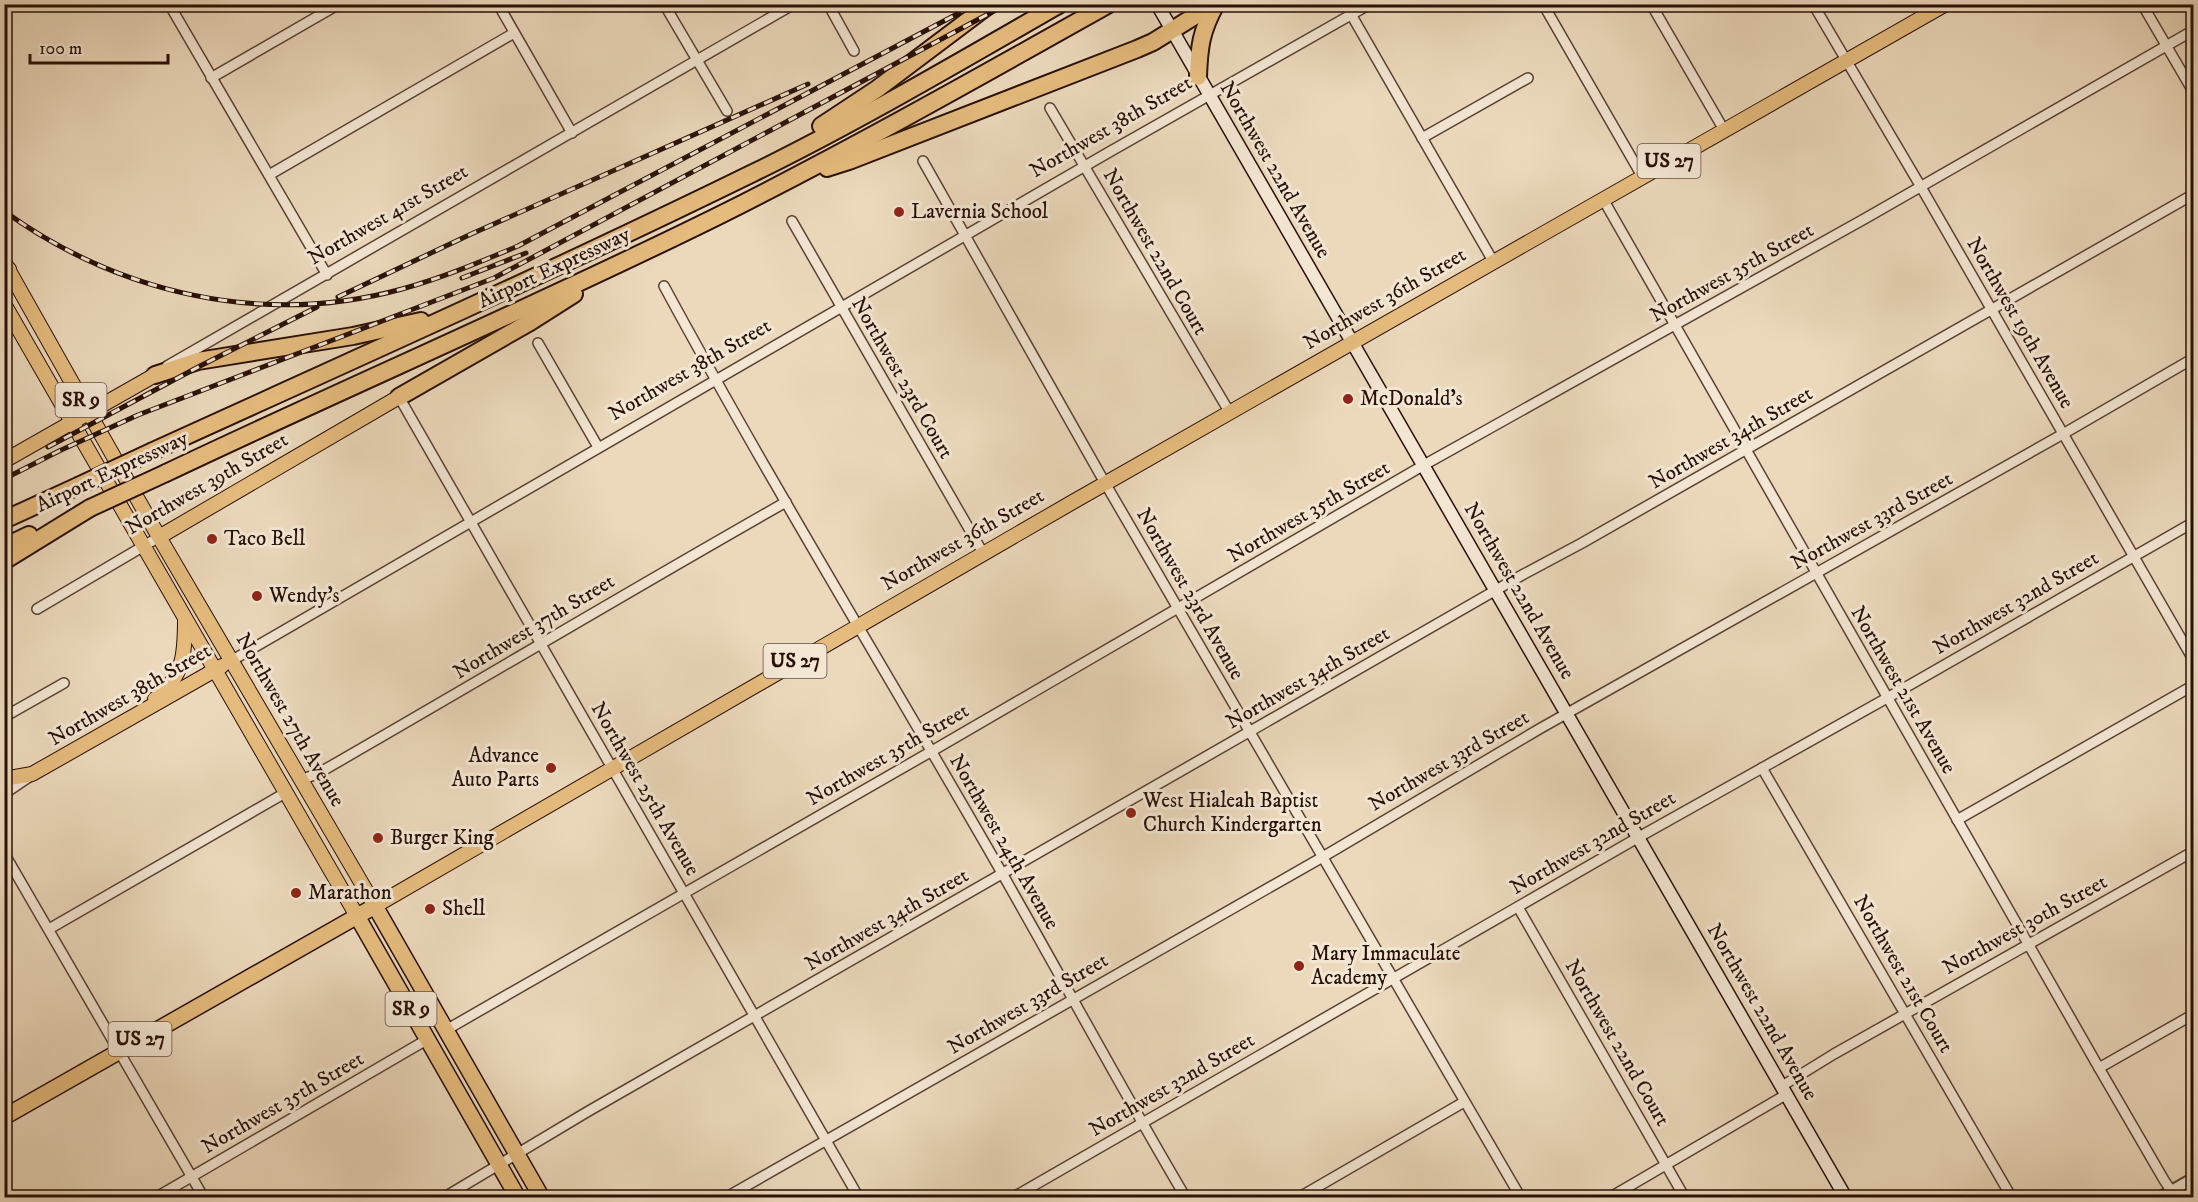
<svg xmlns="http://www.w3.org/2000/svg" width="2198" height="1202" font-family="'IM FELL DW Pica',serif">
<style>
.lines{fill:none;stroke-linecap:round;stroke-linejoin:round}
.minor-casing{stroke:#594234;stroke-width:12}
.tertiary-casing{stroke:#594234;stroke-width:14}
.secondary-casing{stroke:#281007;stroke-width:15}
.primary-casing{stroke:#281007;stroke-width:16}
.trunk-casing{stroke:#281007;stroke-width:18}
.motorway-casing{stroke:#281007;stroke-width:20}
.minor{stroke:#f3e6d3;stroke-width:9}
.tertiary{stroke:#f3e6d3;stroke-width:10}
.secondary{stroke:#f3e6d3;stroke-width:12}
.primary{stroke:#e6bc7e;stroke-width:14}
.trunk{stroke:#e6bc7e;stroke-width:15}
.motorway{stroke:#e6bc7e;stroke-width:16}
.rail-casing{stroke:#281007;stroke-width:5}
.rail{stroke:#f3e6d3;stroke-width:3;stroke-dasharray:9;stroke-linecap:butt}
.motorway-bridge-casing{stroke:#281007;stroke-width:20;stroke-linecap:butt}
.motorway-bridge{stroke:#e6bc7e;stroke-width:16}
.poi-dot{fill:#8f2418;stroke:#f3e6d3;stroke-width:2}
.labels{text-anchor:middle;dominant-baseline:central;stroke-width:6;stroke-linejoin:round;paint-order:stroke}
.shield{fill:#f3e6d3;stroke:#655044;stroke-width:1.5}
.shield-label{font-size:20px;font-weight:bold;fill:#281007}
.street-label{font-size:21px;fill:#281007;stroke:#f3e6d3}
.poi-label{font-size:21px;fill:#281007;stroke:#f3e6d3;text-anchor:start}
</style>
<rect width="100%" height="100%" fill="#ecd9bc"/>
<filter id="stains"><feTurbulence type="fractalNoise" baseFrequency=".00333" numOctaves="4"/><feColorMatrix values="0 0 0 0 .2 0 0 0 0 .09 0 0 0 0 .02 0 0 0 .5 -.17"/></filter>
<radialGradient id="worn" r=".72"><stop offset=".6" stop-color="#630" stop-opacity="0"/><stop offset="1" stop-color="#630" stop-opacity=".3"/></radialGradient>
<g class="lines">
<defs>
<g id="minor">
<polyline points="169,4 327,275"/>
<polyline points="498,4 572,133"/>
<polyline points="664,4 727,111"/>
<polyline points="828,4 854,51"/>
<polyline points="1543,4 1642,176"/>
<polyline points="1651,4 1724,130"/>
<polyline points="1813,4 1921,187 2194,661"/>
<polyline points="2142,4 2194,93"/>
<polyline points="1352,16 1493,261"/>
<polyline points="211,78 339,4"/>
<polyline points="1050,108 1230,413"/>
<polyline points="1422,138 1528,78"/>
<polyline points="923,161 1105,483 1521,1198"/>
<polyline points="269,175 514,33"/>
<polyline points="1603,199 2099,1068 2164,1180 2176,1198"/>
<polyline points="792,221 983,553"/>
<path d="M664 286C762 467 869 643 972 821 1045 946 1112 1073 1186 1198"/>
<polyline points="538,343 598,447"/>
<polyline points="167,366 794,4"/>
<polyline points="399,397 859,1198"/>
<polyline points="37,609 159,537"/>
<polyline points="231,661 1111,151 1370,4"/>
<polyline points="4,717 64,683"/>
<polyline points="1762,768 2012,1198"/>
<path d="M300 780 317 774C474 684 629 591 786 502"/>
<polyline points="4,794 32,775"/>
<polyline points="1957,820 2194,685"/>
<polyline points="4,853 204,1198"/>
<polyline points="1518,907 1685,1198"/>
<polyline points="49,929 285,793"/>
<polyline points="446,1030 932,751 1424,465 1866,218 2194,30"/>
<polyline points="2099,1068 2194,1014"/>
<polyline points="1782,1086 1834,1054 2194,851"/>
<polyline points="155,1198 428,1039"/>
<polyline points="443,1198 587,1112 1524,574 1582,543 2194,194"/>
<polyline points="725,1198 1321,858 1541,728 2063,434 2194,358"/>
<polyline points="1012,1198 1639,837 1887,698 2194,522"/>
<polyline points="1298,1198 1464,1102"/>
<polyline points="1609,1198 1787,1094"/>
</g>
<polyline id="tertiary" points="2159,1198 2194,1178"/>
<polyline id="secondary" points="1157,4 1846,1198"/>
<g id="primary">
<polyline points="4,262 159,537 375,906 1071,503 1946,4"/>
<polyline points="4,292 9,269"/>
<polyline points="4,304 357,916"/>
<polyline points="4,461 155,375"/>
<polyline points="159,537 399,397"/>
<path d="M155 699C184 676 185 654 185 620"/>
<polyline points="4,779 32,774 222,666"/>
</g>
<g id="trunk">
<polyline points="357,916 518,1198"/>
<polyline points="4,1117 375,906 542,1198"/>
</g>
<g id="motorway">
<path d="M1198 77C1199 47 1201 31 1216 4"/>
<polyline points="821,126 877,89 990,4"/>
<polyline points="827,168 849,161 1137,49 1153,42 1214,4"/>
<polyline points="155,375 198,361 353,336 421,321"/>
<polyline points="399,397 530,322 574,294"/>
<path d="M153 451C353 360 555 270 753 173 857 122 959 62 1060 4"/>
<path d="M166 473C349 386 536 306 718 216 850 150 979 77 1109 4"/>
<polyline points="4,520 78,486"/>
<polyline points="4,547 29,535"/>
<polyline points="4,561 90,508"/>
</g>
</defs>
<use href="#minor" class="minor-casing"/>
<use href="#tertiary" class="tertiary-casing"/>
<use href="#secondary" class="secondary-casing"/>
<use href="#primary" class="primary-casing"/>
<use href="#trunk" class="trunk-casing"/>
<use href="#motorway" class="motorway-casing"/>
<use href="#minor" class="minor"/>
<use href="#tertiary" class="tertiary"/>
<use href="#secondary" class="secondary"/>
<use href="#primary" class="primary"/>
<use href="#trunk" class="trunk"/>
<use href="#motorway" class="motorway"/>
<defs>
<g id="rail">
<path d="M4 211C119 294 264 327 402 289 442 278 480 262 518 246L976 4"/>
<polyline points="462,278 526,253"/>
<polyline points="338,297 469,235 808,84"/>
<polyline points="48,447 202,365 317,307"/>
<polyline points="4,479 59,451 138,415 494,278 1007,4"/>
</g>
</defs>
<use href="#rail" class="rail-casing"/>
<use href="#rail" class="rail"/>
<defs>
<g id="motorway-bridge">
<polyline points="78,486 153,451"/>
<polyline points="90,508 166,473"/>
</g>
</defs>
<use href="#motorway-bridge" class="motorway-bridge-casing"/>
<use href="#motorway-bridge" class="motorway-bridge"/>
</g>
<g class="poi-dot">
<circle cx="899" cy="212" r="6"/>
<circle cx="1348" cy="399" r="6"/>
<circle cx="212" cy="539" r="6"/>
<circle cx="257" cy="596" r="6"/>
<circle cx="551" cy="768" r="6"/>
<circle cx="1131" cy="813" r="6"/>
<circle cx="378" cy="838" r="6"/>
<circle cx="296" cy="893" r="6"/>
<circle cx="430" cy="909" r="6"/>
<circle cx="1299" cy="966" r="6"/>
</g>
<g class="labels">
<g class="shield">
<rect x="1637.5" y="144" width="63" height="34" rx="4.5"/>
<rect x="55.5" y="383" width="51" height="34" rx="4.5"/>
<rect x="763.5" y="644" width="63" height="34" rx="4.5"/>
<rect x="385.5" y="992" width="51" height="34" rx="4.5"/>
<rect x="108.5" y="1022" width="63" height="34" rx="4.5"/>
</g>
<g class="shield-label">
<text x="1669" y="161">US 27</text>
<text x="81" y="400">SR 9</text>
<text x="795" y="661">US 27</text>
<text x="411" y="1009">SR 9</text>
<text x="140" y="1039">US 27</text>
</g>
<g class="street-label">
<text transform="translate(1111 127) rotate(-30)">Northwest 38th Street</text>
<text transform="translate(1275 170) rotate(60)">Northwest 22nd Avenue</text>
<text transform="translate(388 215) rotate(-30)">Northwest 41st Street</text>
<text transform="translate(1155 252) rotate(60)">Northwest 22nd Court</text>
<text transform="translate(554 268) rotate(-25)">Airport Expressway</text>
<text transform="translate(1732 273) rotate(-29)">Northwest 35th Street</text>
<text transform="translate(1385 299) rotate(-30)">Northwest 36th Street</text>
<text transform="translate(2020 323) rotate(60)">Northwest 19th Avenue</text>
<text transform="translate(690 370) rotate(-30)">Northwest 38th Street</text>
<text transform="translate(902 378) rotate(60)">Northwest 23rd Court</text>
<text transform="translate(1731 438) rotate(-30)">Northwest 34th Street</text>
<text transform="translate(112 472) rotate(-25)">Airport Expressway</text>
<text transform="translate(207 484) rotate(-30)">Northwest 39th Street</text>
<text transform="translate(1309 512) rotate(-30)">Northwest 35th Street</text>
<text transform="translate(1872 521) rotate(-29)">Northwest 33rd Street</text>
<text transform="translate(963 540) rotate(-30)">Northwest 36th Street</text>
<text transform="translate(1519 591) rotate(60)">Northwest 22nd Avenue</text>
<text transform="translate(1190 594) rotate(60)">Northwest 23rd Avenue</text>
<text transform="translate(2016 603) rotate(-30)">Northwest 32nd Street</text>
<text transform="translate(534 627) rotate(-31)">Northwest 37th Street</text>
<text transform="translate(1308 678) rotate(-30)">Northwest 34th Street</text>
<text transform="translate(1903 690) rotate(60)">Northwest 21st Avenue</text>
<text transform="translate(130 695) rotate(-30)">Northwest 38th Street</text>
<text transform="translate(290 720) rotate(60)">Northwest 27th Avenue</text>
<text transform="translate(888 755) rotate(-30)">Northwest 35th Street</text>
<text transform="translate(1449 761) rotate(-30)">Northwest 33rd Street</text>
<text transform="translate(645 789) rotate(60)">Northwest 25th Avenue</text>
<text transform="translate(1004 842) rotate(60)">Northwest 24th Avenue</text>
<text transform="translate(1593 843) rotate(-30)">Northwest 32nd Street</text>
<text transform="translate(887 920) rotate(-30)">Northwest 34th Street</text>
<text transform="translate(2025 925) rotate(-29)">Northwest 30th Street</text>
<text transform="translate(1903 974) rotate(60)">Northwest 21st Court</text>
<text transform="translate(1028 1004) rotate(-30)">Northwest 33rd Street</text>
<text transform="translate(1762 1012) rotate(60)">Northwest 22nd Avenue</text>
<text transform="translate(1617 1043) rotate(60)">Northwest 22nd Court</text>
<text transform="translate(1172 1085) rotate(-30)">Northwest 32nd Street</text>
<text transform="translate(283 1103) rotate(-30)">Northwest 35th Street</text>
</g>
<g class="poi-label">
<text x="911" y="212">Lavernia School</text>
<text x="1360" y="399">McDonald's</text>
<text x="224" y="539">Taco Bell</text>
<text x="269" y="596">Wendy's</text>
<text x="539" y="756" text-anchor="end">Advance<tspan x="539" dy="24">Auto Parts</tspan></text>
<text x="1143" y="801">West Hialeah Baptist<tspan x="1143" dy="24">Church Kindergarten</tspan></text>
<text x="390" y="838">Burger King</text>
<text x="308" y="893">Marathon</text>
<text x="442" y="909">Shell</text>
<text x="1311" y="954">Mary Immaculate<tspan x="1311" dy="24">Academy</tspan></text>
</g>
</g>
<rect width="2198" height="1202" fill="none" stroke="#ecd9bc" stroke-width="24"/>
<rect x="6" y="6" width="2186" height="1190" fill="none" stroke="#281007" stroke-width="3"/>
<rect x="12" y="12" width="2174" height="1178" fill="none" stroke="#281007" stroke-width="1.5"/>
<path d="M30 54v9h138v-9" fill="none" stroke="#281007" stroke-width="3"/>
<text x="39" y="54" font-size="18" fill="#281007" stroke="#f3e6d3" stroke-width="4.5" paint-order="stroke">100 m</text>
<rect width="100%" height="100%" filter="url(#stains)"/>
<rect width="100%" height="100%" fill="url(#worn)"/>
</svg>
